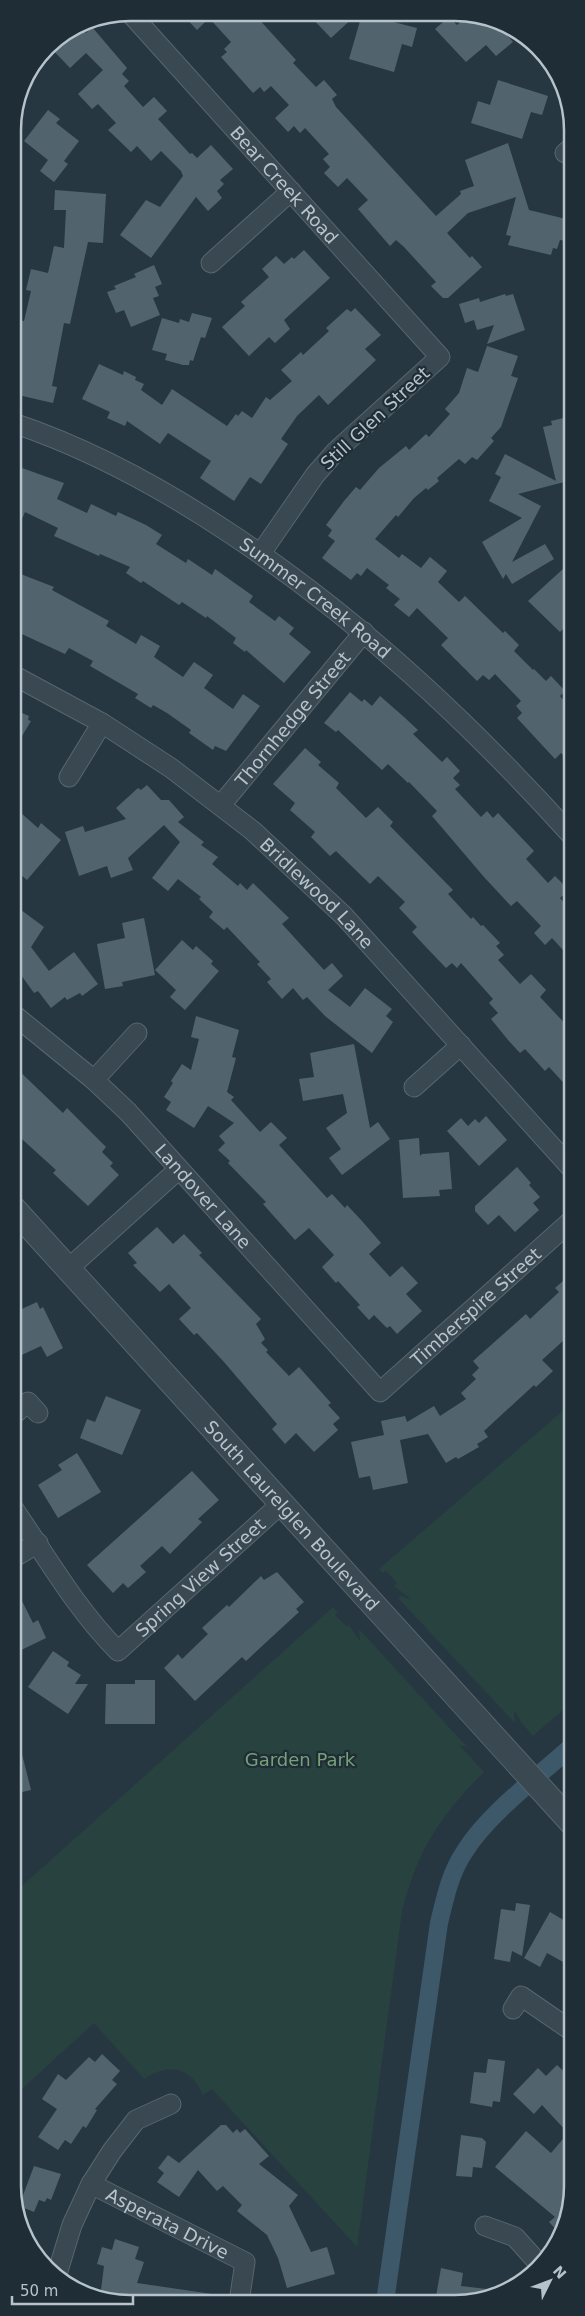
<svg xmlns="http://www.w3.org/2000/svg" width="585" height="2316" font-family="'DejaVu Sans',sans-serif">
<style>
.green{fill:#284240}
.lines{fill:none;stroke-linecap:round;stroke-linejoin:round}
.canal{stroke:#3c5869;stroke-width:18}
.building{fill:#51646e}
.minor-casing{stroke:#58666e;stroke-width:21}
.tertiary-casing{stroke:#58666e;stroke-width:26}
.minor{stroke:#3a4851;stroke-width:19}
.tertiary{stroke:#3a4851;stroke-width:24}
.labels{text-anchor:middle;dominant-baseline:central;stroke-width:4.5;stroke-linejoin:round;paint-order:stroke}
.street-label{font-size:18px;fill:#b7c3cb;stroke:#1f2d36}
.park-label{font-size:18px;fill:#76a177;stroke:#1f2d36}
.rim{fill:none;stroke:#b7c3cb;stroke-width:2.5}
</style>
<rect width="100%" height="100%" fill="#263741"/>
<g class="green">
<polygon points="572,1403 572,1702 533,1736 521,1722 514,1710 515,1723 398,1598 401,1596 412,1600 394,1586 397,1583 386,1571 383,1573 379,1569"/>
<path d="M333 1607 338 1613 335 1615 347 1627 349 1625 360 1641 359 1629 467 1747 459 1745 484 1772C440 1816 418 1849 402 1911L357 2247 212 2089 203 2095C191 2067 169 2062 144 2079L94 2023 14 2096 13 1894Z"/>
</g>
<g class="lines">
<path class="canal" d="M385 2302 439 1923C445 1898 450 1873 465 1851 488 1814 539 1776 572 1746"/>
</g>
<g class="building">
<polygon points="181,13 244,13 251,21 256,16 296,60 293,63 316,87 324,80 337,95 332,99 336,107 436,216 461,194 460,191 474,186 465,160 508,143 529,210 570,220 565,241 560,240 557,249 553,248 551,255 508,245 511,236 506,235 516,197 468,213 447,233 470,258 472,256 482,267 448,298 443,298 431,286 436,282 404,247 396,240 390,246 358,209 368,200 347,178 338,187 324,173 330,167 323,159 329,154 305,128 300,133 294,126 288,132 275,118 289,105 271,86 264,92 260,87 253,93 221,57 227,52 224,49 231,42 209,18 197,30"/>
<polygon points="308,14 357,14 331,38"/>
<polygon points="362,14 417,28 412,47 402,44 394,72 349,59"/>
<polygon points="468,15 478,15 498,25 513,42 496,56 486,45 466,62 435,29 449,17 457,25"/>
<polygon points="79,25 86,33 92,27 127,68 122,74 129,81 124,86 143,107 154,97 167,111 158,119 190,154 192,153 197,158 211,145 233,169 220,180 224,184 217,191 222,198 208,211 196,197 151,258 120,235 146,200 160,207 183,176 181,171 161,151 151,161 137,146 131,152 108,130 116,123 98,104 92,109 78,94 103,70 86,53 70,68 49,46"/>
<polygon points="498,80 548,96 542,115 531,112 522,139 471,123 478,101 490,105"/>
<polygon points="48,110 60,119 56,123 79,141 64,161 68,164 54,182 40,171 48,160 24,141"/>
<polygon points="55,190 106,194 103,243 88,242 70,324 64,323 52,386 57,387 53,403 18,395 20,388 17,387 22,363 13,361 13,341 18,320 24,321 31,291 26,290 31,269 48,273 54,246 64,248 66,210 54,210"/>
<polygon points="304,250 330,278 284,320 290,329 275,343 269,337 249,356 222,327 245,306 241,302 269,277 262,269 276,256 284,264 292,257 294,259"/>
<polygon points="154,265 162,284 155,287 159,296 153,298 160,315 131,327 124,310 116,313 107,292 116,289 114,286 136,277 134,274"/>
<polygon points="505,294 506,296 513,294 525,330 487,344 494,325 477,330 474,320 465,323 459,304 479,298 480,302"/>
<polygon points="355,308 381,335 365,349 376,360 328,405 319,395 297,416 281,439 288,444 261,484 250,477 234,501 200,478 211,461 168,433 160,444 127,421 125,426 107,418 110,412 82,399 99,364 123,375 124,371 136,377 135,380 144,384 141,390 162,405 172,389 227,426 236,414 238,416 242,411 252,418 266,397 270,400 292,381 281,370 301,352 303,355 329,331 326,328 347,309 351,312"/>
<polygon points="192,313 212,318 205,338 201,337 193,361 190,360 189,365 183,365 165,360 167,354 152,350 162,318 179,323 180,319 189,322"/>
<polygon points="487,346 518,356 511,376 518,378 501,427 491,438 494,441 477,460 472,457 465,464 459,459 437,478 439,481 428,490 426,488 414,498 398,517 396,515 375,539 399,558 402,554 421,568 430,557 447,571 438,582 459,602 465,596 503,633 505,631 519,645 514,651 533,670 534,669 546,681 551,676 565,691 560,696 572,710 572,764 561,753 555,759 517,718 522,713 516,706 521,701 495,674 489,680 483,675 477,681 441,645 448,638 417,608 409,617 394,605 400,599 386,588 389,585 367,568 361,576 357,573 351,580 322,558 335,541 328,536 332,530 326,525 344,501 356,487 360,490 379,468 406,446 409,450 426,434 429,437 450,414 445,409 459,393 467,368 478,372"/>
<polygon points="572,416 572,480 518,494 541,506 512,562 545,544 554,559 512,584 506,574 503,579 482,542 522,518 489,501 501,477 495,474 505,454 556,481 543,427 552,425 551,421"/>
<polygon points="22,468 64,483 57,499 87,513 91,504 116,516 118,512 146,525 162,535 156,544 186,563 188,559 212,575 215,569 253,596 249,602 275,621 279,616 294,628 289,634 311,652 284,683 246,650 245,652 233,643 236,638 207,616 206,618 182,602 179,605 143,581 141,583 126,573 130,567 100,554 99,556 54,536 58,528 25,512 13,540 13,470 20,472"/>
<polygon points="564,568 572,576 572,637 564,628 560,632 528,601"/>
<polygon points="13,571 54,587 52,590 109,621 106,626 136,644 141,635 160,646 154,657 183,677 194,662 213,675 204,688 233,709 243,694 260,706 226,751 215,746 213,750 189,733 191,730 167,713 153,705 151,708 135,698 138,694 90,666 93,661 69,648 65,654 13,630"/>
<polygon points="350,692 362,702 364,699 372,706 380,696 404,717 418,730 413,734 442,762 447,757 460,771 453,778 460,785 455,789 481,817 487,811 493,818 498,813 534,851 526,859 548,883 555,876 569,890 560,898 566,905 563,907 572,917 572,960 552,938 545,945 534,933 541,926 517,901 511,906 484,877 432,816 437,811 409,782 408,783 388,764 382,770 338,730 336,732 324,723"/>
<polygon points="13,709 29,716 28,720 31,721 13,751"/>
<polygon points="305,748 321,762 318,765 339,783 336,788 366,818 378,807 393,822 390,826 453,890 448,894 471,919 473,917 481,926 483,925 500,943 496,946 504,955 498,960 520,984 531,974 546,990 540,997 572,1031 572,1092 549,1067 545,1071 525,1049 520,1053 508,1040 491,1019 498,1013 489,1003 493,999 461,963 457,968 452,963 446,968 424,945 412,932 417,927 399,908 405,902 378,876 370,884 336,851 330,856 311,837 315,832 290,810 295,803 273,784"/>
<polygon points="147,785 161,800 169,800 184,817 178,822 204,842 201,845 218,857 212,864 238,886 240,883 247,890 253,883 289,918 282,924 324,970 332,963 343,976 328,990 350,1007 365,988 392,1009 386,1016 393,1022 372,1053 325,1016 307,997 303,1000 293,988 282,999 267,982 271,979 257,964 260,962 227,927 224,930 209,917 213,912 199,899 201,897 178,879 168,891 152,878 180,842 164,825 128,858 133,870 111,878 107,866 79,876 65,832 83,826 85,832 126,819 116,808 138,788 141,790"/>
<polygon points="13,806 38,828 41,823 61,840 27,880 13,868"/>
<polygon points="13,904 44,927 31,947 49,971 74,952 98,984 82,996 80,993 67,1000 65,997 51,1008 38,991 34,993 13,964"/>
<polygon points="144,918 155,975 122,982 123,986 105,989 97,944 125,938 122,923"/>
<polygon points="182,940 193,950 196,946 213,961 211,964 219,971 185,1010 170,997 176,990 155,970"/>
<polygon points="196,1016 239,1030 232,1057 236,1058 227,1092 234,1097 231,1100 260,1132 271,1122 287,1138 279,1145 327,1198 332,1194 345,1208 347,1205 362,1221 381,1243 369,1254 390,1277 402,1266 418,1283 406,1294 422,1311 397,1334 390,1326 387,1328 374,1315 369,1320 357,1307 360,1305 338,1281 336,1283 322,1267 334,1255 309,1228 295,1240 263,1204 266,1202 228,1163 230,1161 218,1150 225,1143 219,1136 234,1123 208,1106 194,1128 166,1110 171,1102 164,1097 173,1083 171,1081 182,1064 191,1070 199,1039 191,1037"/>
<polygon points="354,1044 370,1128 378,1122 390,1139 342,1175 329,1158 341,1149 326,1128 347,1113 343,1094 303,1101 299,1079 314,1077 310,1053"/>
<polygon points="13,1065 63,1113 67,1108 106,1147 102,1152 113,1163 110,1166 119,1175 88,1206 53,1173 56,1170 13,1131"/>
<polygon points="486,1116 507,1140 479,1166 447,1131 461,1118 468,1126 475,1119 479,1123"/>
<polygon points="419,1138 420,1156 422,1154 449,1152 452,1189 439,1190 440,1196 403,1198 399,1140"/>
<polygon points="517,1167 531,1183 529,1185 540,1197 533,1203 539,1210 515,1232 499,1215 488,1225 475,1211 475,1206"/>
<polygon points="157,1227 173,1244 184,1234 202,1253 199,1255 261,1319 256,1324 265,1339 261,1343 268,1350 266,1352 289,1376 299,1367 331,1403 328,1405 340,1418 333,1424 338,1430 314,1452 296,1433 285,1444 272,1429 277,1424 224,1362 197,1333 194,1335 179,1319 191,1308 169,1284 160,1292 133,1265 137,1263 128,1253"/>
<polygon points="572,1273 572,1348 564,1340 542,1360 553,1371 536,1387 534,1385 484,1431 488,1437 477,1444 479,1447 458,1459 456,1457 446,1463 428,1434 400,1440 408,1483 373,1490 370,1476 359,1478 351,1442 384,1435 381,1421 405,1416 407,1422 434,1406 440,1416 466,1399 461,1393 476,1379 472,1375 479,1368 473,1361 526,1314 530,1319 559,1292 555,1288"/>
<polygon points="37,1302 40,1309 43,1307 63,1348 47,1357 41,1346 13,1359 13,1313"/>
<polygon points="106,1396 141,1410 122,1455 80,1438 87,1419 95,1422"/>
<polygon points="77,1453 101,1492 58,1518 38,1485 62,1470 58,1465"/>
<polygon points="192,1471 219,1500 198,1519 202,1522 170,1554 162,1546 140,1566 146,1572 128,1588 123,1583 113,1593 87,1565"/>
<polygon points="277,1572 304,1602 296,1609 299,1612 246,1661 242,1657 195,1701 164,1668 178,1654 182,1659 208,1634 202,1628 227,1605 229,1607 261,1576 264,1580"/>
<polygon points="13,1583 33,1623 38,1620 46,1638 13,1654"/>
<polygon points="53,1651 69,1662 67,1666 81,1675 75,1684 88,1684 68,1714 28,1687"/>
<polygon points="135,1680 155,1680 155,1724 105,1724 106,1684 135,1684"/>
<polygon points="18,1738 31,1790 13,1794 13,1739"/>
<polygon points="516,1903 530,1905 522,1956 512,1951 510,1962 494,1959 501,1909 515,1911"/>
<polygon points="550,1912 572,1925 572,1967 547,1953 540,1967 524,1958"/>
<polygon points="102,2054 120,2071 112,2080 117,2084 95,2109 97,2110 86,2128 83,2126 71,2144 65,2140 58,2150 38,2137 57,2109 42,2099 58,2074 66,2080 89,2057 95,2062"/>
<polygon points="488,2059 505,2061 500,2102 493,2101 492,2107 470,2103 474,2072 486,2073"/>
<polygon points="557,2065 572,2079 572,2194 561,2235 549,2222 555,2217 495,2167 526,2131 551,2153 568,2133 542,2105 534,2114 513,2094 538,2068 546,2076"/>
<polygon points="221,2125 226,2125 233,2133 237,2129 240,2133 245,2129 269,2156 259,2164 298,2195 289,2206 311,2252 327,2247 335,2274 287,2288 278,2258 267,2235 237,2211 242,2205 223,2186 217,2191 198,2170 179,2197 157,2182 164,2173 158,2168 168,2155 179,2163"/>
<polygon points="461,2135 482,2138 486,2142 482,2168 473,2167 472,2177 456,2176"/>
<polygon points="34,2166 61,2174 51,2200 47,2198 45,2202 39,2200 34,2212 19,2206"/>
<polygon points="115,2239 139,2247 135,2259 144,2262 137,2283 212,2294 211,2302 122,2299 122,2301 107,2301 100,2298 104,2266 97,2264 102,2247 112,2250"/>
<polygon points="441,2268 463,2273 461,2286 504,2291 471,2302 435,2302"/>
</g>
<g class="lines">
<defs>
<g id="minor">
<path id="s1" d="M130 13 440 357 336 451 315 475 261 553"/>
<polyline points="565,153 571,148"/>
<polyline points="211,263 291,191"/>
<path id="s2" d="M13 423C91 449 162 488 231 534 359 619 469 722 572 836"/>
<path id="s3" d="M13 675 102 723 171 768 253 831 344 916 572 1169"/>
<polyline points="69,777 102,723"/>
<path id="s4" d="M221 805 364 632"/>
<path id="s5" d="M13 1014 94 1080 128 1112 380 1392 572 1220"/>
<polyline points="94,1080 137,1033"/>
<polyline points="414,1087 461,1045"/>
<polyline points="69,1268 179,1169"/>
<polyline points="13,1415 28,1402 38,1413"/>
<path id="s6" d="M13 1508C47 1557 76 1609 118 1651L281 1504"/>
<polyline points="13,1558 38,1543"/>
<polyline points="513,2009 521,1996 572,2031"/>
<path id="s7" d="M91 2184 245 2262 239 2302"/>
<polyline points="485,2226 515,2237 541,2266"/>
<polyline points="57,2274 72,2225 91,2184 112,2151 136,2120 171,2104"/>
</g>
<g id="tertiary">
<path id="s8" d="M13 1208 572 1823"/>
</g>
</defs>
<use href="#minor" class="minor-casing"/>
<use href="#tertiary" class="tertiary-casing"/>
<use href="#minor" class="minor"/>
<use href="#tertiary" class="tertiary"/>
</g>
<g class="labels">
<g class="street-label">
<text stroke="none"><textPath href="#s1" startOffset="231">Bear Creek Road</textPath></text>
<text transform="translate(375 418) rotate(-43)">Still Glen Street</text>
<text stroke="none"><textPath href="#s2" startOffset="351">Summer Creek Road</textPath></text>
<text stroke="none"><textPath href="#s4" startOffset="112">Thornhedge Street</textPath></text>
<text stroke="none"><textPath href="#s3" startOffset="376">Bridlewood Lane</textPath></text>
<text stroke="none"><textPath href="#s5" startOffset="264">Landover Lane</textPath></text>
<text stroke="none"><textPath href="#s5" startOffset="656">Timberspire Street</textPath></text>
<text stroke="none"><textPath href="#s8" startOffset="415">South Laurelglen Boulevard</textPath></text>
<text stroke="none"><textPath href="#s6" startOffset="288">Spring View Street</textPath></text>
<text stroke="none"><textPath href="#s7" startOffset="86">Asperata Drive</textPath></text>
</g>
<g class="park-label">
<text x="300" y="1759">Garden Park</text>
</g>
</g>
<path d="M0 0H585V2316H0ZM130 21H455A109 109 0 0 1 564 130V2186A109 109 0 0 1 455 2295H130A109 109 0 0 1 21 2186V130A109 109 0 0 1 130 21Z" fill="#1f2d36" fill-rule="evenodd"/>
<path class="rim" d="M130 21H455A109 109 0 0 1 564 130V2186A109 109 0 0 1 455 2295H130A109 109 0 0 1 21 2186V130A109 109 0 0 1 130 21Z"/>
<g transform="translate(550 2281) rotate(48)" stroke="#1f2d36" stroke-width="4" paint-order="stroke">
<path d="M0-4L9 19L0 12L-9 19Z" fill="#b7c3cb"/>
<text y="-8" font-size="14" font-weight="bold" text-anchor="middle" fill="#b7c3cb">N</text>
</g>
<path d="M12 2296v8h121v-8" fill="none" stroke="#b7c3cb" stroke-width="2.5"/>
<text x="20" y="2296" font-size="15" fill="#b7c3cb" stroke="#1f2d36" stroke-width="4" paint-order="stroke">50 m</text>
</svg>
